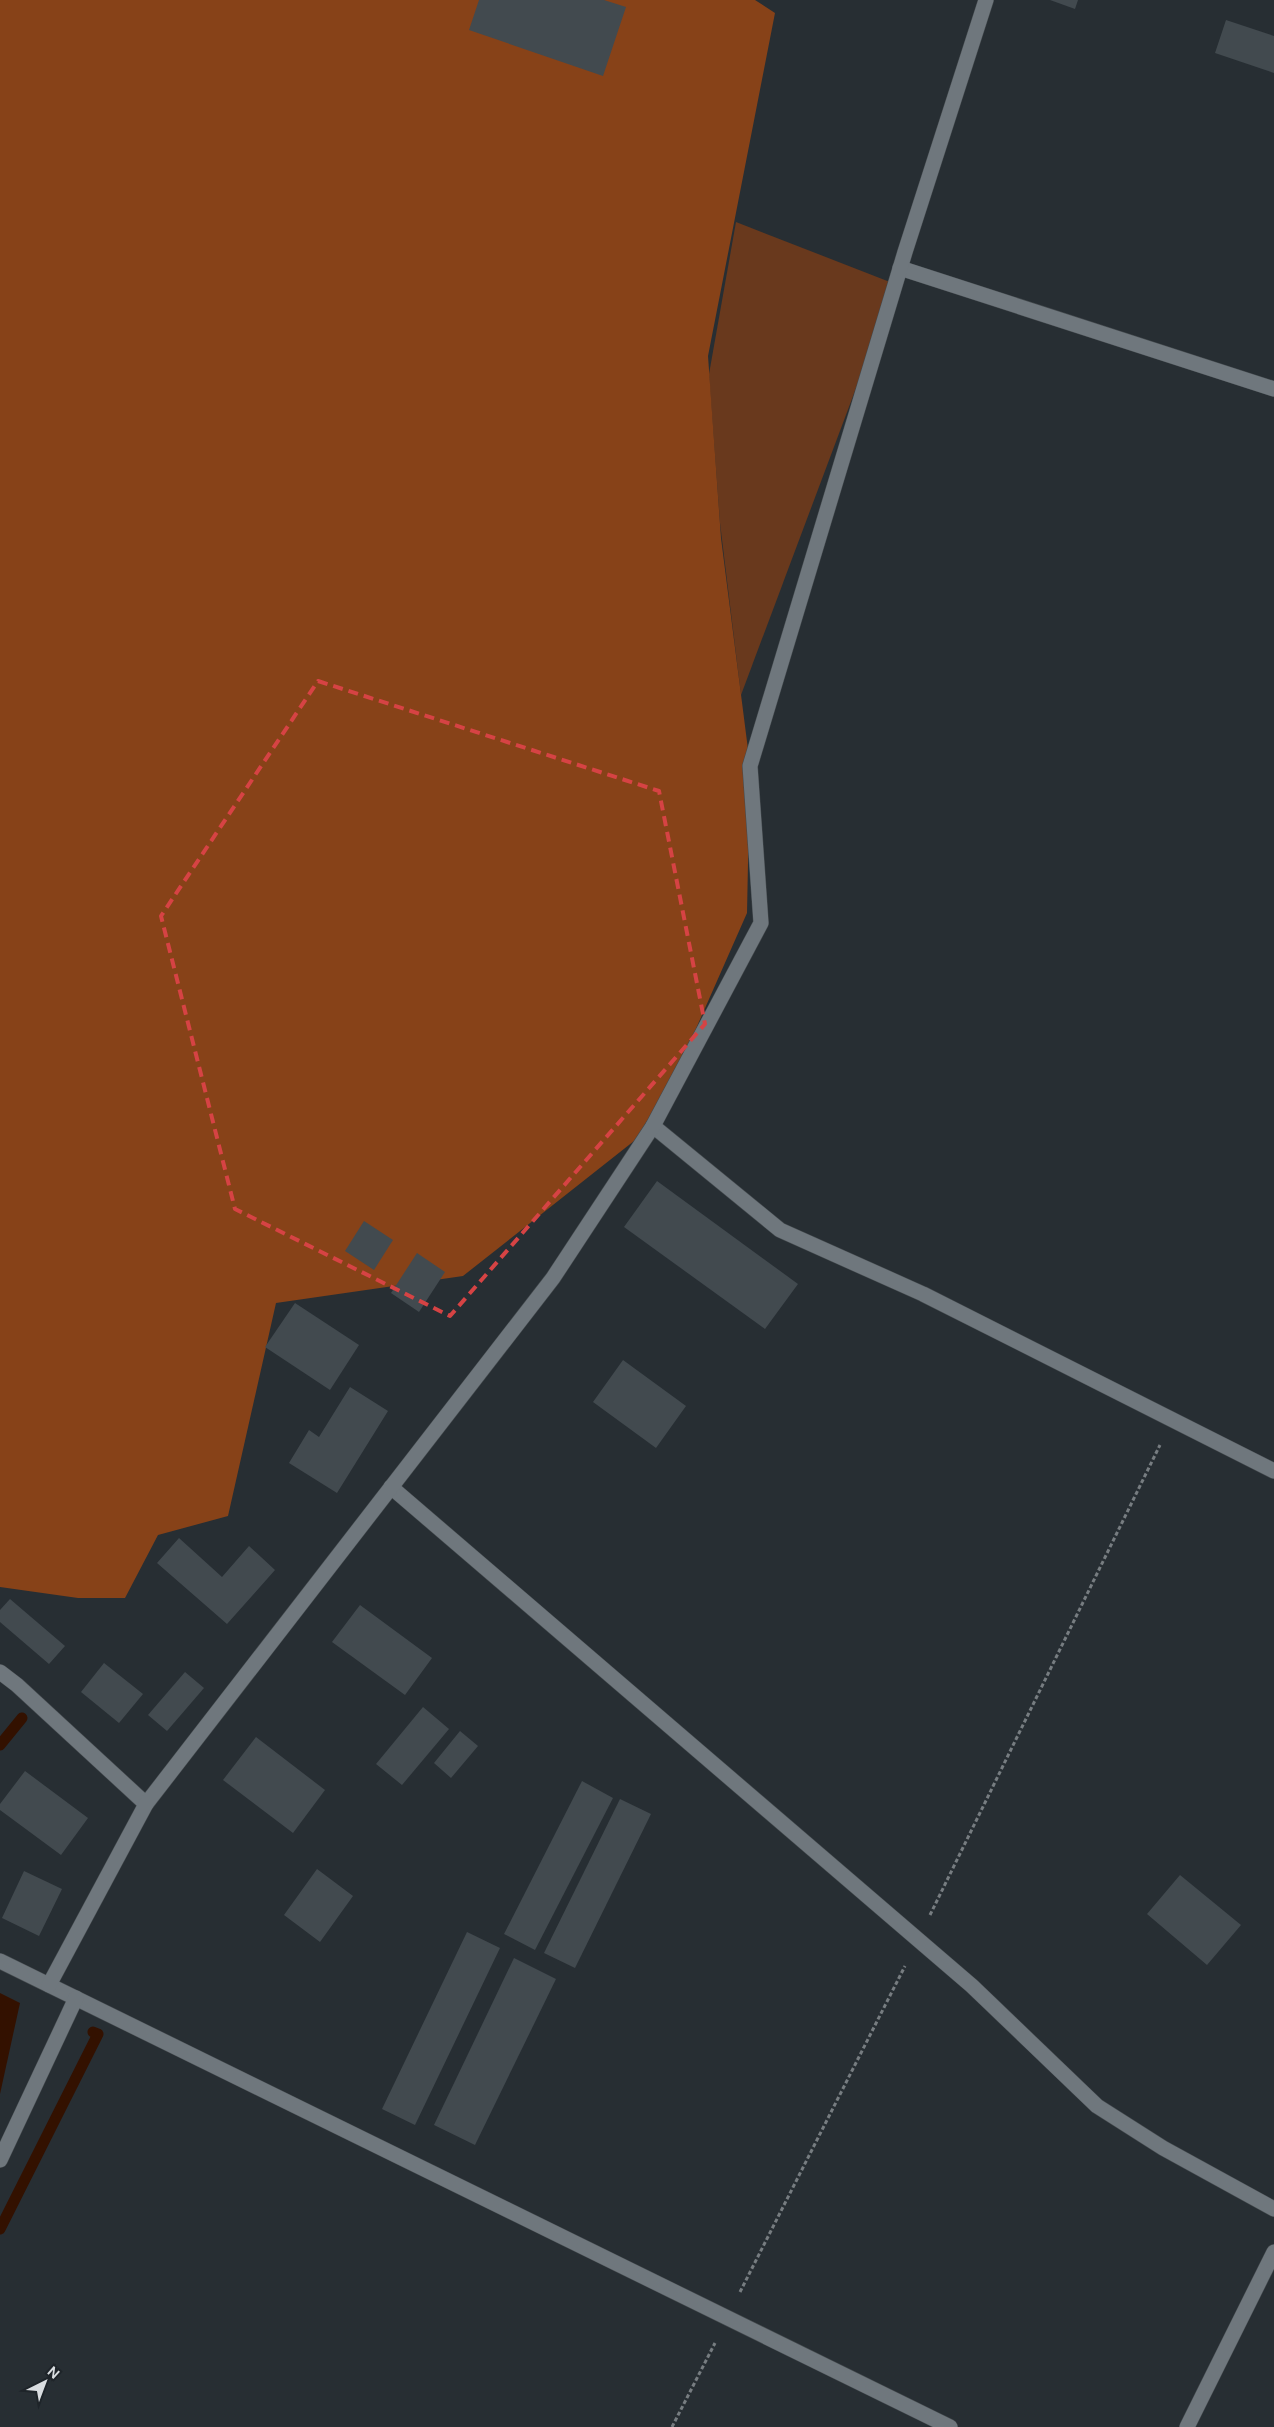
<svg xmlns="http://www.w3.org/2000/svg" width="1274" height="2427" font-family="'DM Sans',sans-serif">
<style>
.green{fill:#69391d}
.forest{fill:#874218}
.water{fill:#310}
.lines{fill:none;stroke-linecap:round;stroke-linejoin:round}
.stream{stroke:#310;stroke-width:11}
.building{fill:#424a4f}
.street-casing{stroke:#444a4e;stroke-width:16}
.secondary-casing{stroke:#444a4e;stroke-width:16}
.path{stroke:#777d81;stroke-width:3;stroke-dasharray:4 2.5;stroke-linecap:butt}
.street{stroke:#6f777d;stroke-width:15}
.secondary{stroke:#6f777d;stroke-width:15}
.marked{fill:none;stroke:#d64344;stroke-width:4;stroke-dasharray:10 6;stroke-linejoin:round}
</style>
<rect width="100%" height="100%" fill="#272e33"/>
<polygon class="green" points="736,222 895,284 741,695 720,523 709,374"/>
<polygon class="forest" points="0,0 755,0 775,13 708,356 721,538 750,765 747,913 653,1126 463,1276 276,1303 228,1516 158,1535 125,1598 78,1598 0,1587"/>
<polygon class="water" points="0,1993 20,2003 0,2094"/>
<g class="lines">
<g class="stream">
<polyline points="0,1745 22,1718"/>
<polyline points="0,2229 98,2034 93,2032"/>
</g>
</g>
<g class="building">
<polygon points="479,0 604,0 626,7 603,76 469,30"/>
<polygon points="1050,0 1078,0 1075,9"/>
<polygon points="1226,20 1274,36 1274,73 1215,53"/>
<polygon points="657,1181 798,1284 765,1329 624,1227"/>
<polygon points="364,1221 393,1240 374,1270 345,1251"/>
<polygon points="417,1253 445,1272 419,1312 391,1293"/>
<polygon points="295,1303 359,1345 330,1390 265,1347"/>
<polygon points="623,1360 686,1406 656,1448 593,1402"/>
<polygon points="350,1387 388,1411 337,1493 289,1463 309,1430 319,1437"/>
<polygon points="179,1538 222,1577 249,1546 275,1570 227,1624 157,1563"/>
<polygon points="10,1599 65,1646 49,1664 0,1622 0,1610"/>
<polygon points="360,1605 432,1658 405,1695 332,1642"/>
<polygon points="104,1663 143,1694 119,1723 81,1692"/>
<polygon points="185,1672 204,1688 167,1731 148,1715"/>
<polygon points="423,1707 449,1729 402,1785 376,1764"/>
<polygon points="460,1731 478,1746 451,1778 434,1763"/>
<polygon points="256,1737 325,1790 293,1833 223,1780"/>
<polygon points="25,1771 88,1818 61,1855 0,1810 0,1804"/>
<polygon points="582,1781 613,1798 535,1950 504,1934"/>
<polygon points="620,1799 651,1814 575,1968 544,1953"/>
<polygon points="317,1869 353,1896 320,1942 284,1915"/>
<polygon points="24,1871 62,1889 39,1936 2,1918"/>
<polygon points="1180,1875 1241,1925 1207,1965 1147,1914"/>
<polygon points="467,1932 500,1948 415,2125 382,2109"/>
<polygon points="514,1958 556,1979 475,2145 434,2125"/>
</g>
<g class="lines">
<defs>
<g id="street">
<polyline points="900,268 1274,389"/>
<polyline points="653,1126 780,1230 923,1294 1274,1471"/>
<polyline points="391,1487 972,1986 1097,2106 1163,2148 1274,2209"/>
<polyline points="0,1672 17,1685 146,1804"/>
<polyline points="0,1961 950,2427"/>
<polyline points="49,1985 146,1804 553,1278 653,1126 761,923 750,766 905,252 986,0"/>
<polyline points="0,2160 76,1998"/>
</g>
<polyline id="secondary" points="1187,2427 1274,2252"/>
</defs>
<use href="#street" class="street-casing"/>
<use href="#secondary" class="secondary-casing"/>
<g class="path">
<polyline points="930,1915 1160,1445"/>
<polyline points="740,2292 905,1966"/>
<polyline points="672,2427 715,2343"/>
</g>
<use href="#street" class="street"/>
<use href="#secondary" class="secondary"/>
</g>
<path class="marked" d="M318 681 659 791 705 1024 450 1316 235 1209 161 916Z"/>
<g transform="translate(45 2382) rotate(42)" stroke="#1e2429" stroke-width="4" paint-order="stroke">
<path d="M0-4L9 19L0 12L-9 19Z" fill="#d9dde0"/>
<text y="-8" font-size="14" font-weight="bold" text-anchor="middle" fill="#d9dde0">N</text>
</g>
</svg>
